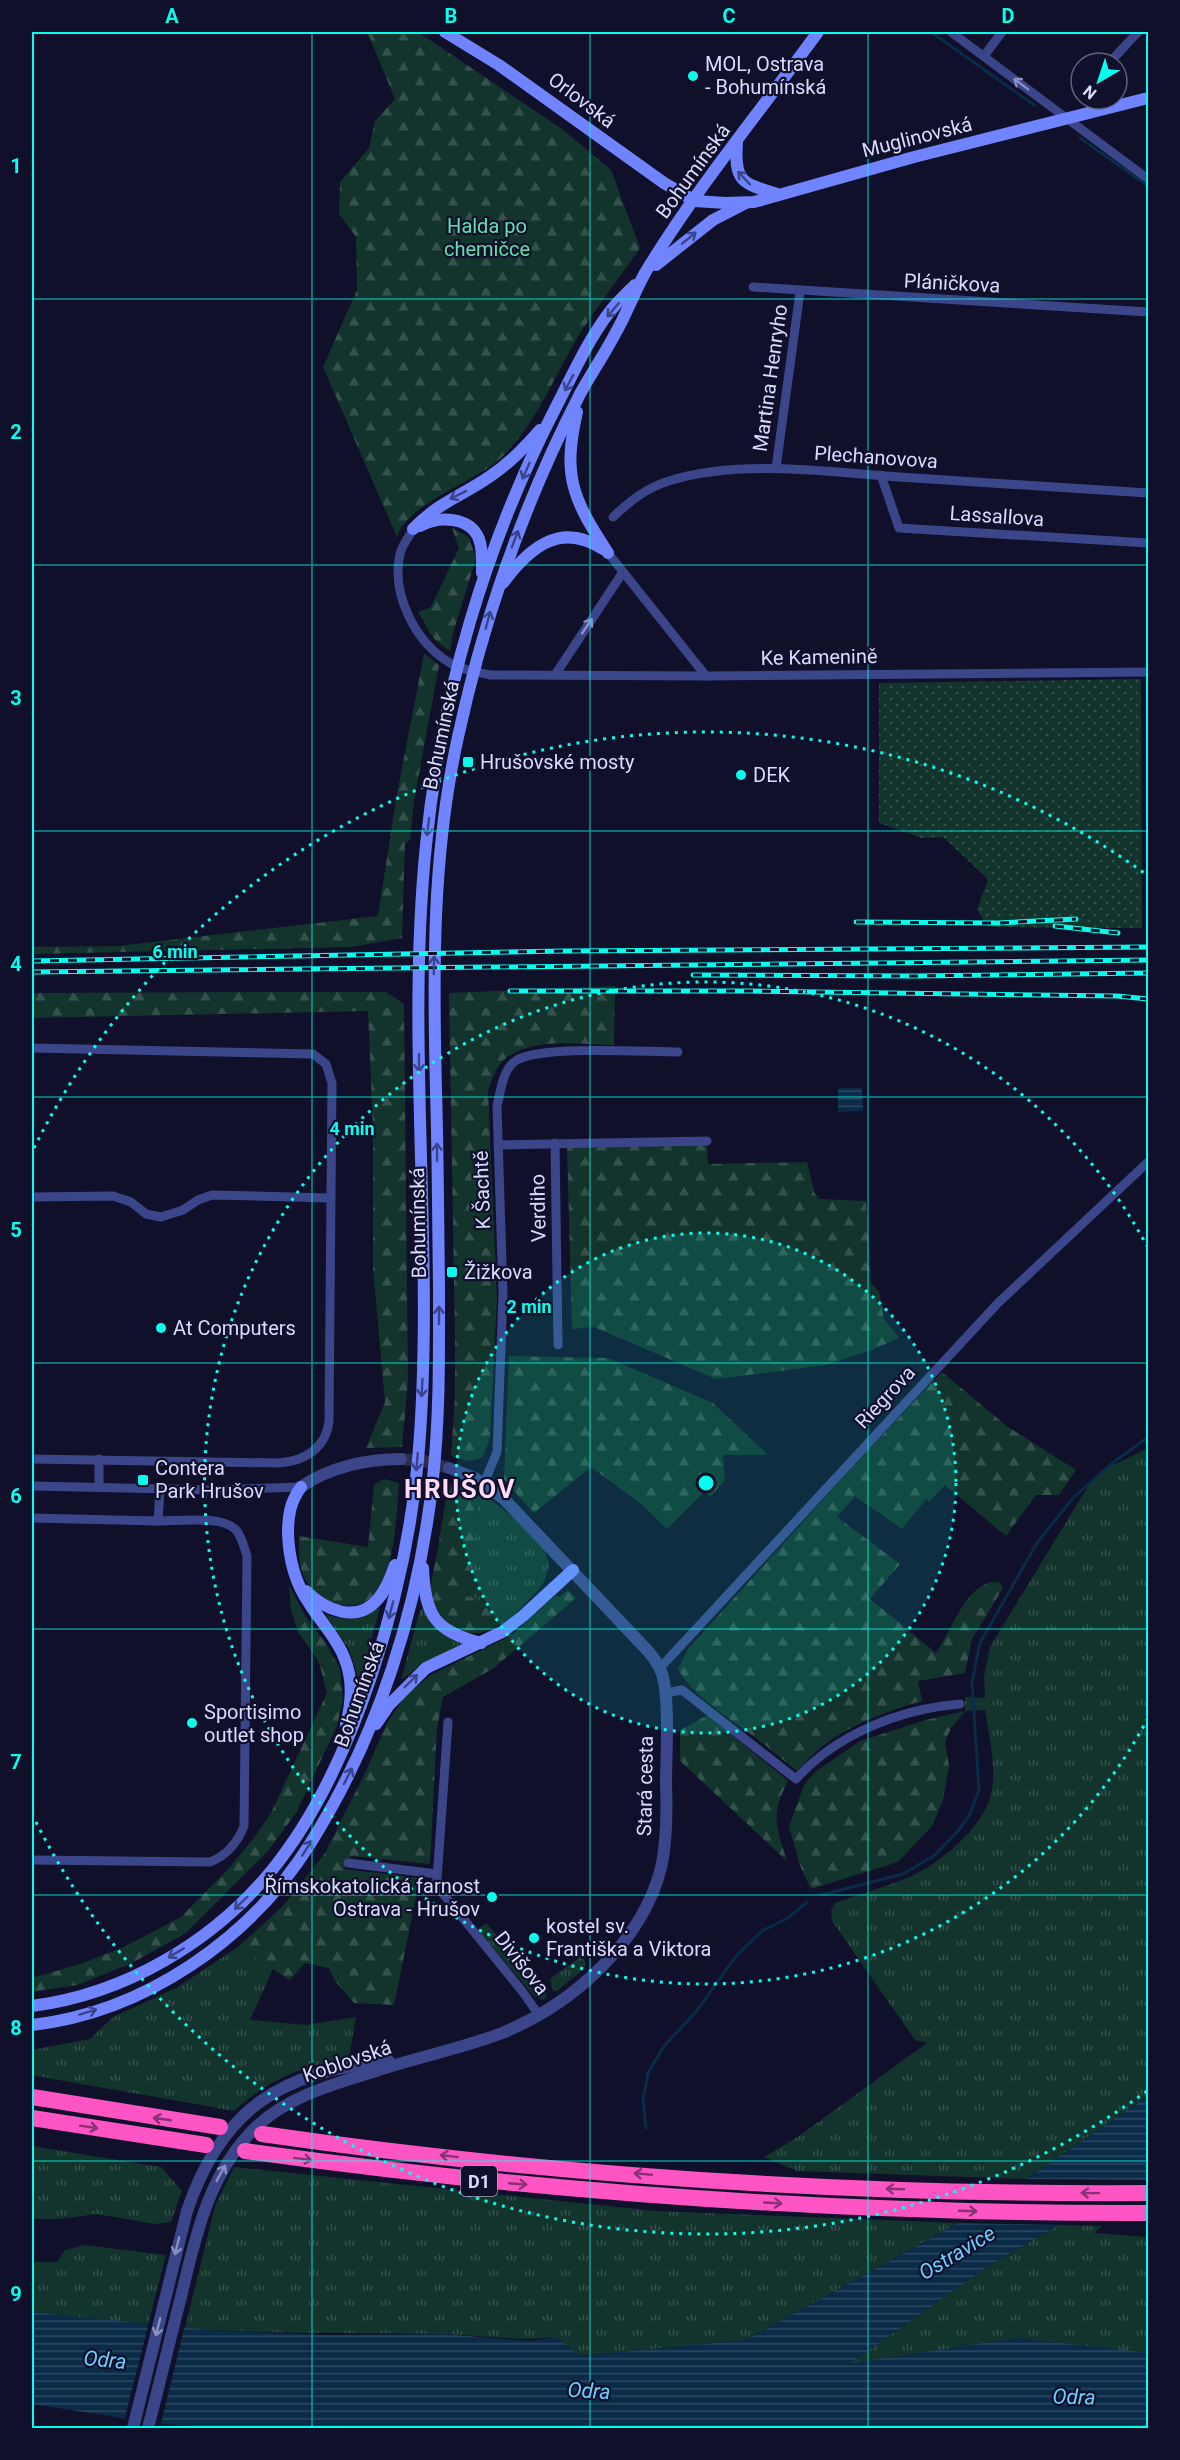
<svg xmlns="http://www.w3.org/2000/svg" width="1180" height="2460" font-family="Roboto,sans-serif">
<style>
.grass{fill:url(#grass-tufts)}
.forest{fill:url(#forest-firs)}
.garden{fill:url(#garden-dots)}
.water{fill:url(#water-rules)}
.pier{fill:#10102a}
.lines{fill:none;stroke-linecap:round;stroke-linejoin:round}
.stream{stroke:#0a2b48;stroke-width:3}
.tertiary-tunnel{stroke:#2e2e4a;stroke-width:12;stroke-dasharray:12 6;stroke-linecap:butt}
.minor{stroke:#3b4589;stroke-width:9}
.tertiary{stroke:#3b4589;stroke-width:12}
.secondary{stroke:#7084ff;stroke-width:12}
.motorway{stroke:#ff54c3;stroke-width:16}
.rail-casing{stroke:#05ffee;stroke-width:5}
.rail{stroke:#10102a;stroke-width:3;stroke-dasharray:9;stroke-linecap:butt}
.oneway{stroke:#8a90c4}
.oneway2{stroke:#3b448a}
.oneway3{stroke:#883276}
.grid{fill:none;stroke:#05ffee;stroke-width:1.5;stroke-opacity:0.55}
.ring{fill:none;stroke:#05ffee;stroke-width:3;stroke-dasharray:3 6}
.poi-dot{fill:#05ffee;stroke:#10102a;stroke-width:2}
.labels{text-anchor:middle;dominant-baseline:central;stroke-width:4.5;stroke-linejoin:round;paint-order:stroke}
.shield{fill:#10102a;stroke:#9d9ebf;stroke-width:1.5}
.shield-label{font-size:18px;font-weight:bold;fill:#d9dbff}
.poi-label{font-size:20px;fill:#d9dbff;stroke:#10102a;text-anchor:start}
.street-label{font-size:20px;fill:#d9dbff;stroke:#10102a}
.park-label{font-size:20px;fill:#63e1ac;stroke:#10102a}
.water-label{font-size:21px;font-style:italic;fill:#67d2ff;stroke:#10102a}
.district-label{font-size:26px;font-weight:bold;letter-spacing:1.5px;fill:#ffdbf8;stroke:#10102a}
.centre{fill:#05ffee;stroke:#10102a;stroke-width:3}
.ring-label{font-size:18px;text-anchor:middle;font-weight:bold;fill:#05ffee;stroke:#10102a;stroke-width:4.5;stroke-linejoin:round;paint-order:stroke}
.neatline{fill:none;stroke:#05ffee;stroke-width:2}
.grid-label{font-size:20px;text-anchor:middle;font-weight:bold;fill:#05ffee}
</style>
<defs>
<pattern id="grass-tufts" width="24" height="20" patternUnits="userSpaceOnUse" patternTransform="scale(1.5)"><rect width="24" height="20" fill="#13342d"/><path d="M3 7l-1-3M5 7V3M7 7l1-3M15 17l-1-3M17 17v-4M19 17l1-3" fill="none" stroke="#35514c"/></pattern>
<pattern id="forest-firs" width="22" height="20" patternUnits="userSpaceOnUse" patternTransform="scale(1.5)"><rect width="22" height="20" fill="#13342d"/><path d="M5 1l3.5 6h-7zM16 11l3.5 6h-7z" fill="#35514c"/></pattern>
<pattern id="garden-dots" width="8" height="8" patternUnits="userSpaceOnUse" patternTransform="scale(1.5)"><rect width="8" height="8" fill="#13342d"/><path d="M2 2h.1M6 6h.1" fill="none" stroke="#35514c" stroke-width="1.8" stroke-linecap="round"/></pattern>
<pattern id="water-rules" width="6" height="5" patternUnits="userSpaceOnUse" patternTransform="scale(1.5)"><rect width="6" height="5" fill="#0a2b48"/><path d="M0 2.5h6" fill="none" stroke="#2d4963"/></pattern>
</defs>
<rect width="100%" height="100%" fill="#10102a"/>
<g class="grass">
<path d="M1148 1448V2096L1026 2179 797 2171 764 2157 799 2136 927 2043 915 2040 832 1921 831 1911 835 1903C864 1892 904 1883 930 1866 956 1848 987 1821 992 1789 996 1763 989 1736 985 1710L965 1711V1697L985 1698 984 1677 990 1647 1090 1483 1101 1471Z"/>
<polygon points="461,1484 485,1495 520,1523 544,1547 549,1564 545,1580 538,1590 514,1615 467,1596 479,1501"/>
<path d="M380 1607 362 1675 358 1677 349 1649 325 1614C345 1622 362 1619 380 1607Z"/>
<path d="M424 1608C434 1627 444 1636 465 1643L424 1663 401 1680 420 1610Z"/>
<polygon points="486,1923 545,1989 547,1995 544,2000 535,1997 478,1930"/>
<path d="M238 1947 273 1969 250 2020 306 2025 356 2017 349 2058C301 2067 271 2078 234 2111 166 2098 99 2088 32 2075V2050L90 2039 113 2017 176 1988Z"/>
<polygon points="579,1958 583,1959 586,1963 584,1969 557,1991 553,1991 550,1979"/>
<polygon points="32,2146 161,2167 182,2191 171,2222 155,2224 97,2214 59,2219 32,2219"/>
<path d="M234 2167 656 2211 958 2223 746 2340 580 2356 556 2337C518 2342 481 2335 442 2334 356 2332 270 2335 185 2328L215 2206Z"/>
<polygon points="1059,2225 1102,2226 1094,2233 1148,2237 1148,2353 849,2364 991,2264"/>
<polygon points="85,2245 166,2255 148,2325 32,2312 32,2262 57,2262 65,2250"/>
</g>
<g class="forest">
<path d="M365 32H418L562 129 611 170 640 248C622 274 602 300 584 327 556 370 539 422 501 458 475 482 406 504 397 537L323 367 357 290 356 237 339 214 340 182 369 148 375 121 395 99 369 36Z"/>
<path d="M452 528 469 537 476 559 453 633 450 651C426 635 432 633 418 612L431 607 459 548Z"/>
<polygon points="424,654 439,665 414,801 410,840 405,843 402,938 351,947 32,954 32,947 118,946 378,916 396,799"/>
<path d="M615 986 614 1045C581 1045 539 1037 509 1056 497 1063 492 1079 488 1091L497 1299 490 1438 482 1458 468 1461 451 1456 455 1397V1338L449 993Z"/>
<polygon points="254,992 386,992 404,1004 408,1381 402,1447 366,1448 385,1402 373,1268 373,1131 368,1011 32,1018 32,993"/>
<polygon points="707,1145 708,1164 807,1162 814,1192 819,1199 866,1201 871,1284 879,1291 884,1319 899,1338 874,1349 826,1365 716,1379 594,1327 572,1329 567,1146"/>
<polygon points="509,1356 608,1358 713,1403 768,1455 723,1455 725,1480 710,1497 704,1492 667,1529 641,1504 591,1467 534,1513 504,1480"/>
<path d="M942 1372 1008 1427 1076 1470 1059 1495H1036L1006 1536 945 1485 929 1502 926 1499 902 1529 855 1496 837 1517 900 1564 870 1599 936 1653C951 1632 968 1578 999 1582L1003 1588 972 1639 965 1673 918 1681 922 1701C888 1711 853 1723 824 1745 814 1752 805 1763 797 1771 779 1757 761 1741 742 1728 717 1709 694 1696 678 1669L688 1649 859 1460Z"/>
<path d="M384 1479 399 1483C396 1519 396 1562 376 1592 359 1617 319 1604 306 1581 298 1566 299 1551 299 1536L368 1547 374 1485Z"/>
<path d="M448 1484H461L479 1501 467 1596 514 1615C499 1627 483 1637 463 1632 444 1626 429 1606 431 1586 432 1574 436 1561 438 1549 441 1528 445 1506 448 1484Z"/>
<polygon points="289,1585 305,1616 327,1645 340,1669 343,1700 337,1726 296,1813 268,1851 186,1933 130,1964 77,1985 32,1992 32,1978 83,1963 124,1947 181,1917 230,1867 254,1838 271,1813 327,1693 319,1662 298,1632 291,1610"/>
<polygon points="568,1590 576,1598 494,1668 443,1697 437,1728 430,1864 351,1856 344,1869 420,1878 394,2005 354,2003 335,1981 329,1968 305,1963 290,1980 238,1947 282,1907 325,1853 367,1769 387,1723 406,1695 431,1675 512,1635 556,1595 559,1597"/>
<polygon points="965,1711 951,1728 945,1742 949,1766 943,1800 932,1826 898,1862 811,1889 801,1868 789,1827 804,1785 815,1772 860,1741 926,1720"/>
<path d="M708 1715 788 1781C770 1817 776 1825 787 1861L680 1761V1730Z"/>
</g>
<polygon class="garden" points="1141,679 1142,928 988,927 977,910 988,879 943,837 922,838 879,823 879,683"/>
<g class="water">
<polygon points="838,1088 862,1088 863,1111 838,1112"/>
<polygon points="1148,2096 1148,2183 1059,2225 991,2264 851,2363 1018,2338 1148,2353 1148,2428 232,2428 161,2424 32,2404 32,2312 220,2331 327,2335 443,2334 530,2341 556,2337 580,2356 746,2340 975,2214"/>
</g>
<g class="pier">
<polygon points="1021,2179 1148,2180 1148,2186 1066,2225 952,2223 974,2211"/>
<polygon points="149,2322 185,2325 160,2427 124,2422"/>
</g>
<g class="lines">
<g class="stream">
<polyline points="931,32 1034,105"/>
<polyline points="1080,138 1148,186"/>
<polyline points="821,1895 903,1874 935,1855 958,1831 969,1816 979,1790 972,1682 980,1643 1037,1543 1074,1497 1110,1465 1148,1437"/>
<polyline points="646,2128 643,2101 648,2073 664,2046 696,2012 736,1956 762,1931 788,1918 807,1902"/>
</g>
<polyline class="tertiary-tunnel" points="401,1459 424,1461 449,1468"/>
<g class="minor">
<polyline points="951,32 1148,179"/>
<polyline points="984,56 1002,32"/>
<polyline points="1109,63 1138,32"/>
<polyline points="753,287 1148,312"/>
<polyline points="776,468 800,292"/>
<polyline points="881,475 899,528 1148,543"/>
<path d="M613 517C630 501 646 488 669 481 739 459 827 472 899 477 982 482 1065 487 1148 493"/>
<path d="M413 529C409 537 402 545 400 554 391 594 415 642 450 663 461 670 477 672 490 675L706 676 1148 672"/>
<polyline points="608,553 706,676"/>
<polyline points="555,675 623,572"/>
<path d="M32 1048 313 1054 326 1064 332 1083 329 1421C326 1448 305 1461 279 1463L32 1459"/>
<polyline points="555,1143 558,1345"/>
<polyline points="499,1145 707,1141"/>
<polyline points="32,1197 113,1196 131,1202 146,1214 161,1217 183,1210 198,1200 212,1195 330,1198"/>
<polyline points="99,1459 99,1487"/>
<path d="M484 1483 497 1452 503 1294 497 1106C501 1091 502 1069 517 1060 544 1045 642 1052 678 1052"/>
<polyline points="32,1486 213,1490 301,1487"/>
<polyline points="32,1518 158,1521"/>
<polyline points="660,1668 998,1303 1148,1162"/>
<path d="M665 1693 682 1690 796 1779C837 1734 900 1709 960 1704"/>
<polyline points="448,1722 437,1880 440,1890 522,1991 539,2015"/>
<path d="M32 1860 210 1862C226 1856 238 1842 244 1826L247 1556C244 1547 242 1537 236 1530 222 1515 178 1521 158 1521L160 1490"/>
<polyline points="348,1863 437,1874"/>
</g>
<g class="tertiary">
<path d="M301 1487C329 1467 368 1459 401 1459"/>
<path d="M133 2428 187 2211C222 2107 283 2071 389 2061"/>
<path d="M148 2428C159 2386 169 2343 180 2301 195 2239 207 2176 254 2129 286 2097 333 2084 376 2071 417 2057 461 2049 502 2033 571 2005 642 1943 661 1868 667 1841 667 1811 666 1784 666 1756 670 1698 662 1674 659 1665 654 1658 648 1651L504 1499 475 1478 449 1468"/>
</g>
<g class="secondary">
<polyline points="445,32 499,65 664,183 695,201 726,203 754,202 914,157 1148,98"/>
<path d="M737 143C734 182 742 183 777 194"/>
<polyline points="656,265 713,220 746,203"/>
<path d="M577 412C562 477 573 499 608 553"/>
<path d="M420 526C438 516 470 516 479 539 483 549 482 562 482 573"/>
<path d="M413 529C439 502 460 497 489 477 509 464 524 448 540 430"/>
<path d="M503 583C529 548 560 521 603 549"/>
<path d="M301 1487C290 1502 288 1516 288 1534 289 1559 295 1583 309 1603 320 1621 336 1637 344 1657 353 1678 352 1702 346 1724"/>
<path d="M423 1568C425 1616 435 1631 481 1643"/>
<path d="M306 1591C325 1610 357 1624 378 1599 386 1590 391 1577 395 1565"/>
<polyline points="376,1724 389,1705 426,1668 502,1632 523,1616 573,1570"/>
<path d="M32 2006C125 1994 213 1942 272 1870 355 1768 406 1589 418 1460 436 1256 405 1050 426 845 441 694 486 543 556 407 572 376 587 342 608 314 616 303 626 294 635 285"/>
<path d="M32 2025C145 2012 250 1939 310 1844 379 1734 419 1607 433 1478 440 1414 439 1349 439 1284 438 1220 438 1155 436 1090 433 972 432 854 458 737 484 617 524 503 580 394 591 374 604 355 615 334 626 315 634 293 645 273 695 190 761 110 818 32"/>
</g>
<g class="motorway">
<polyline points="32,2097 220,2127"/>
<polyline points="32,2118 206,2145"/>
<path d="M262 2134C553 2176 854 2195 1148 2193"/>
<path d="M245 2151C545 2193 846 2214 1148 2213"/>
</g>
<defs>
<g id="rail">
<polyline points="856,922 998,923 1076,919"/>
<polyline points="1055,926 1118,933"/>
<polyline points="32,961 564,951 1148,947"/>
<polyline points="32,972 1148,960"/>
<polyline points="693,975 913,976 1148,973"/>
<polyline points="510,991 747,991 1117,996 1148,999"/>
</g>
</defs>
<use href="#rail" class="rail-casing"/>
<use href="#rail" class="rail"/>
</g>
<defs><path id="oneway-shaft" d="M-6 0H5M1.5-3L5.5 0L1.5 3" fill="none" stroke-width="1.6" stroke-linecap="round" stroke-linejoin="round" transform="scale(1.5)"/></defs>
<g class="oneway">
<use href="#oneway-shaft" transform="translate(1021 84) rotate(-143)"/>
<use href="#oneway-shaft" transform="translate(587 626) rotate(-56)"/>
<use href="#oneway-shaft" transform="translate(221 2173) rotate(-61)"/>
<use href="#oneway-shaft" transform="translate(177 2246) rotate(104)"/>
<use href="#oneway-shaft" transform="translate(158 2327) rotate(104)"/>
</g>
<g class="oneway2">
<use href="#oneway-shaft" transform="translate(744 178) rotate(-133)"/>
<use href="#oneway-shaft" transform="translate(689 238) rotate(-39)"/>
<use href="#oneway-shaft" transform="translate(613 310) rotate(130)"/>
<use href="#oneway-shaft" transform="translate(569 383) rotate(118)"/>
<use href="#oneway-shaft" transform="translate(526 471) rotate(114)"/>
<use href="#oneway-shaft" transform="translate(458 495) rotate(154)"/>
<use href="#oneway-shaft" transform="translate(515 539) rotate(-69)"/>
<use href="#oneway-shaft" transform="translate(488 620) rotate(-75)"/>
<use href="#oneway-shaft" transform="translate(428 827) rotate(97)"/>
<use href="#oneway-shaft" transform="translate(434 965) rotate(-89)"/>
<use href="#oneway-shaft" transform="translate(419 1063) rotate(90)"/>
<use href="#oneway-shaft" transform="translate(437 1152) rotate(-91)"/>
<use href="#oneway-shaft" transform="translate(439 1315) rotate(-90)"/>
<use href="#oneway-shaft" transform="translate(422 1388) rotate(93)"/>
<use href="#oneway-shaft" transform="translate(417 1462) rotate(95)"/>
<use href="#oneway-shaft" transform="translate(391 1610) rotate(105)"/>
<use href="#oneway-shaft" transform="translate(411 1681) rotate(-44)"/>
<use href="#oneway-shaft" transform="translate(348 1776) rotate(-63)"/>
<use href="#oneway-shaft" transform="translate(307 1848) rotate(-58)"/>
<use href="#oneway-shaft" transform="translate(241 1903) rotate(136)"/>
<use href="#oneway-shaft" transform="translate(176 1953) rotate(149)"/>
<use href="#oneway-shaft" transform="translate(88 2012) rotate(-17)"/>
</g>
<g class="oneway3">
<use href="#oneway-shaft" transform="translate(162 2119) rotate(-172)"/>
<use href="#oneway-shaft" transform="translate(89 2127) rotate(9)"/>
<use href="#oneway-shaft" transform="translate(449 2156) rotate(-173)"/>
<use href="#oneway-shaft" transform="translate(303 2159) rotate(7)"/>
<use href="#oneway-shaft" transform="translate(643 2174) rotate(-175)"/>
<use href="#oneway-shaft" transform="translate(518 2184) rotate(5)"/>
<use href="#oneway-shaft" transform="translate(895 2189) rotate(-178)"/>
<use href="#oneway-shaft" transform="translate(1090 2193) rotate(-179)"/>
<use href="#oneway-shaft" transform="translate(773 2203) rotate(3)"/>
<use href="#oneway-shaft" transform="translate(968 2211) rotate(2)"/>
</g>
<path class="grid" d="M312 32V2428M590 32V2428M868 32V2428M32 299H1148M32 565H1148M32 831H1148M32 1097H1148M32 1363H1148M32 1629H1148M32 1895H1148M32 2161H1148"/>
<circle cx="706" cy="1483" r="250" fill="#05ffee" fill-opacity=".12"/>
<g class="ring">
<circle cx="706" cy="1483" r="250"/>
<path d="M1148 1718A501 501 0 1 1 1148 1248"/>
<path d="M1147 2091A751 751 0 0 1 34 1818M34 1148A751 751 0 0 1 1147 875"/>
</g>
<g class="poi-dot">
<circle cx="693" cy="76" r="6"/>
<rect x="462" y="756" width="12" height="12" rx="3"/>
<circle cx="741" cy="775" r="6"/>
<rect x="446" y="1266" width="12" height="12" rx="3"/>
<circle cx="161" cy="1328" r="6"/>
<rect x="137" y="1474" width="12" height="12" rx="3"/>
<circle cx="192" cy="1723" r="6"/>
<circle cx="492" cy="1897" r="6"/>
<circle cx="534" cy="1938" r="6"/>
</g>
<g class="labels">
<rect class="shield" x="461" y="2166" width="36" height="30" rx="4.5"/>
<g class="shield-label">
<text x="479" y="2181">D1</text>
</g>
<g class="poi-label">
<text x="705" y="64">MOL, Ostrava<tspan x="705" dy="23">- Bohumínská</tspan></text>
<text x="480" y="762">Hrušovské mosty</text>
<text x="753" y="775">DEK</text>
<text x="464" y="1272">Žižkova</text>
<text x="173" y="1328">At Computers</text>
<text x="155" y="1468">Contera<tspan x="155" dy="23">Park Hrušov</tspan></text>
<text x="204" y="1712">Sportisimo<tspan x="204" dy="23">outlet shop</tspan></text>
<text x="480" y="1886" text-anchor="end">Římskokatolická farnost<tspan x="480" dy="23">Ostrava - Hrušov</tspan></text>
<text x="546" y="1926">kostel sv.<tspan x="546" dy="23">Františka a Viktora</tspan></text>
</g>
<g class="street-label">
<text transform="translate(582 100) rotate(37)">Orlovská</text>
<text transform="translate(917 137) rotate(-14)">Muglinovská</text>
<text transform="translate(693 171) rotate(-54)">Bohumínská</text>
<text transform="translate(952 283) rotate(3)">Pláničkova</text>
<text transform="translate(770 378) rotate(-82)">Martina Henryho</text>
<text transform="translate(876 457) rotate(4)">Plechanovova</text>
<text transform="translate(997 516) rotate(4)">Lassallova</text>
<text transform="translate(819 657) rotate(-1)">Ke Kamenině</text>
<text transform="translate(441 735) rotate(-78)">Bohumínská</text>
<text transform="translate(482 1190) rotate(-92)">K Šachtě</text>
<text transform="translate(538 1208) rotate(-91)">Verdiho</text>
<text transform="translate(418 1223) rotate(-91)">Bohumínská</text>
<text transform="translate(885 1397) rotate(-47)">Riegrova</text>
<text transform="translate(359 1694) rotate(-70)">Bohumínská</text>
<text transform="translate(645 1786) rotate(-89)">Stará cesta</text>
<text transform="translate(522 1963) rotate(52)">Divišova</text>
<text transform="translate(347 2061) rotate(-19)">Koblovská</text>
</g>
<g class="park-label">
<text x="487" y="226">Halda po<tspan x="487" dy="23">chemičce</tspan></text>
</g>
<g class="water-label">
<text transform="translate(957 2253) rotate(-31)">Ostravice</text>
<text transform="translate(105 2360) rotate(5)">Odra</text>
<text transform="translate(589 2391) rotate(3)">Odra</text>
<text transform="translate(1074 2397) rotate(2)">Odra</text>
</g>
<g class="district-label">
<text x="460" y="1489">HRUŠOV</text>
</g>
</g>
<circle cx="706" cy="1483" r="9" class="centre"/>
<g class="ring-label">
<text x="175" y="958">6 min</text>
<text x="352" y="1135">4 min</text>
<text x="529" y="1313">2 min</text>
</g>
<rect width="1180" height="2460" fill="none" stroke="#10102a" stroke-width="66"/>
<g transform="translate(1099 81) rotate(219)"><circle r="28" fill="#10102a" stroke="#60617f" stroke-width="1.5"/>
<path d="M0-4.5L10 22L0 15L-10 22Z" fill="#05ffee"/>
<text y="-9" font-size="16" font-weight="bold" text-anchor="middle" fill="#d9dbff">N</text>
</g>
<rect x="33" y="33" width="1114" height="2394" class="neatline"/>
<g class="grid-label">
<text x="172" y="23">A</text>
<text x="451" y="23">B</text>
<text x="729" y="23">C</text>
<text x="1008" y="23">D</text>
<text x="16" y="173">1</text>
<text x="16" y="439">2</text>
<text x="16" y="705">3</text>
<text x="16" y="971">4</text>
<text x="16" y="1237">5</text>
<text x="16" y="1503">6</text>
<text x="16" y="1769">7</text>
<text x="16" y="2035">8</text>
<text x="16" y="2301">9</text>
</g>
</svg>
